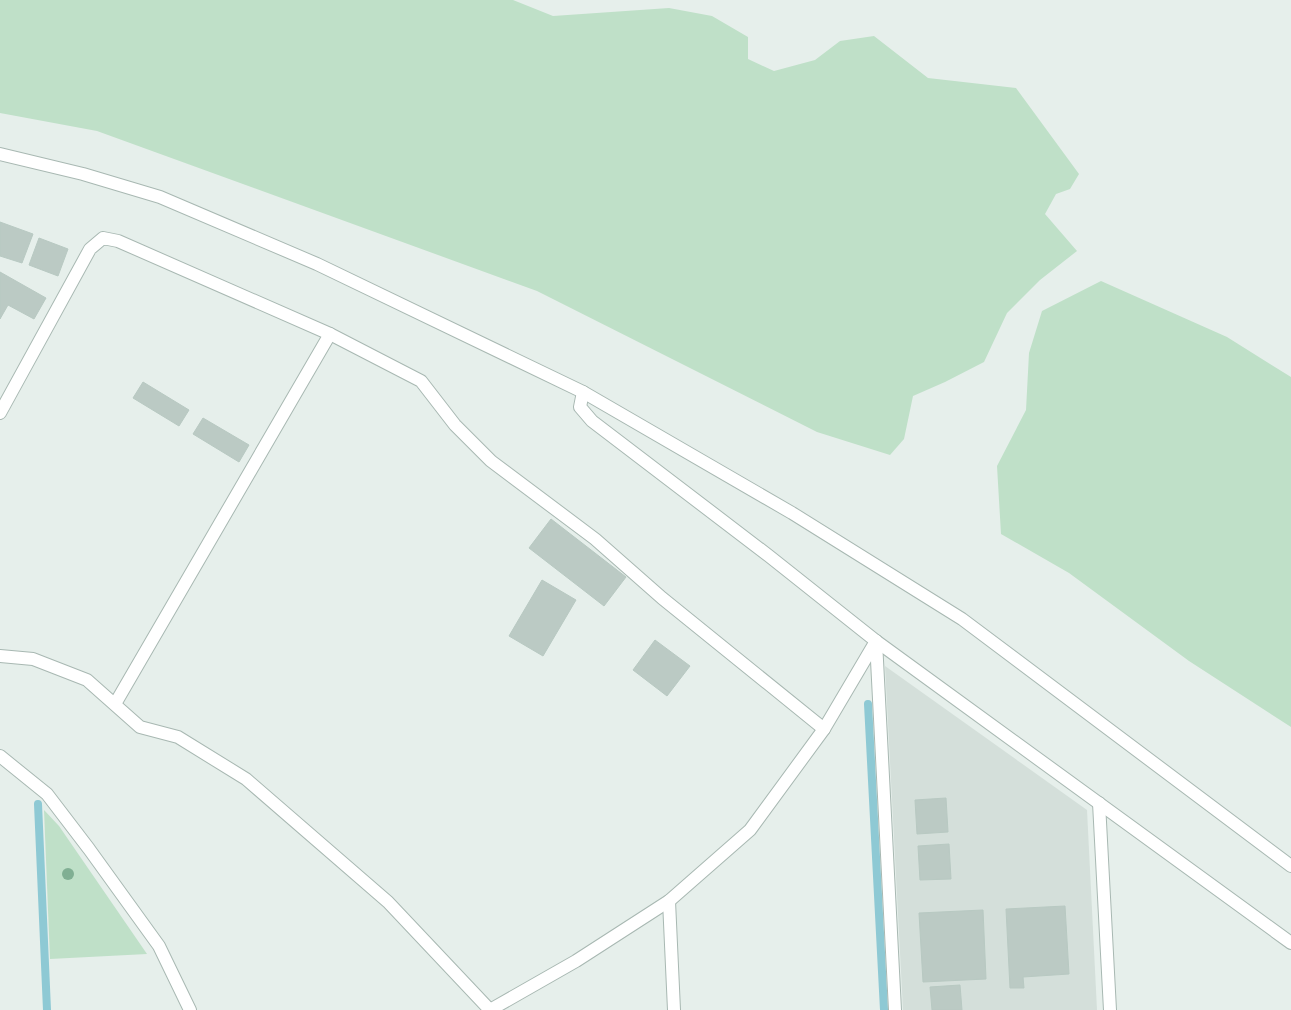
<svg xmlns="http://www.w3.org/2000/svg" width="1291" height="1010" font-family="Rubik,sans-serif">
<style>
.built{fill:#d4dfda}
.green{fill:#bfe0c8}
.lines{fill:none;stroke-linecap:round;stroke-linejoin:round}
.stream{stroke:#8ec9d4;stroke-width:8}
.building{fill:#bbcac4;stroke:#b8c9c2}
.minor-casing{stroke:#a8b8b2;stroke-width:14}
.minor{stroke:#fff;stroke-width:12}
.tree{fill:#80af93}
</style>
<rect width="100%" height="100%" fill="#e6efeb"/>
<polygon class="built" points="885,666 1087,810 1097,1010 903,1010"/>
<g class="green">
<polygon points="0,0 513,0 553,16 669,8 712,16 748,37 748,59 774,71 815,60 840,41 874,36 928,78 1016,88 1079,174 1070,189 1056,194 1045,214 1077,251 1040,280 1007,313 984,362 945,382 913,396 904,439 890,455 817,432 537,291 97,131 0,113"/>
<polygon points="1101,281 1227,337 1291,377 1291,727 1189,661 1069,573 1001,534 997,466 1026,410 1029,353 1042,311"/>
<polygon points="44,810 59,826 147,954 50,959"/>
</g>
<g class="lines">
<g class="stream">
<polyline points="868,704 884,1010"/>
<polyline points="38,804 47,1010"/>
</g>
</g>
<g class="building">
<polygon points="0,222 33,234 22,263 0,256"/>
<polygon points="39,238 68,249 58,276 29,265"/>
<polygon points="0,272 46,298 34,319 8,305 0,319"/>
<polygon points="143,382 189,410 179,426 133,398"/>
<polygon points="203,418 249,445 239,462 193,434"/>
<polygon points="551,519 626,577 604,606 529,548"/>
<polygon points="542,580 576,600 543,656 509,636"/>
<polygon points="655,640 690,666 667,696 633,670"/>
<polygon points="946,798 948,832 917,834 915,800"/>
<polygon points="949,844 951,879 920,880 918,846"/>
<polygon points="1065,906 1069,974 1023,977 1024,988 1010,988 1006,909"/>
<polygon points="983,910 986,979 923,982 919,913"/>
<polygon points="960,985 962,1010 932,1010 930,987"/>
</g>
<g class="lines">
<defs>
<g id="minor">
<polyline points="0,154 83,174 160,197 317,264 583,392 792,513 962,619 1291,866"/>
<polyline points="583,392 580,407 592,421 769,556 876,641 1291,943"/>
<polyline points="0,413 90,249 103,238 118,241 330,334 421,381 455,425 491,461 595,539 662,598 824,729"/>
<polyline points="876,641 895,1010"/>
<polyline points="0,656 33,659 87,680 140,727 178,737 246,779 388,902 490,1010"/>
<polyline points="115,704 330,334"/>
<polyline points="0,756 47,794 89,849 159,946 190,1010"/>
<polyline points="1099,803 1110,1010"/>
<polyline points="669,901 674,1010"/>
<polyline points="490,1010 576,961 669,901 750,830 824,729 876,641"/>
</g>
</defs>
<use href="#minor" class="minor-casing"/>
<use href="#minor" class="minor"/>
</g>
<circle class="tree" cx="68" cy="874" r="6"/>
</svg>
